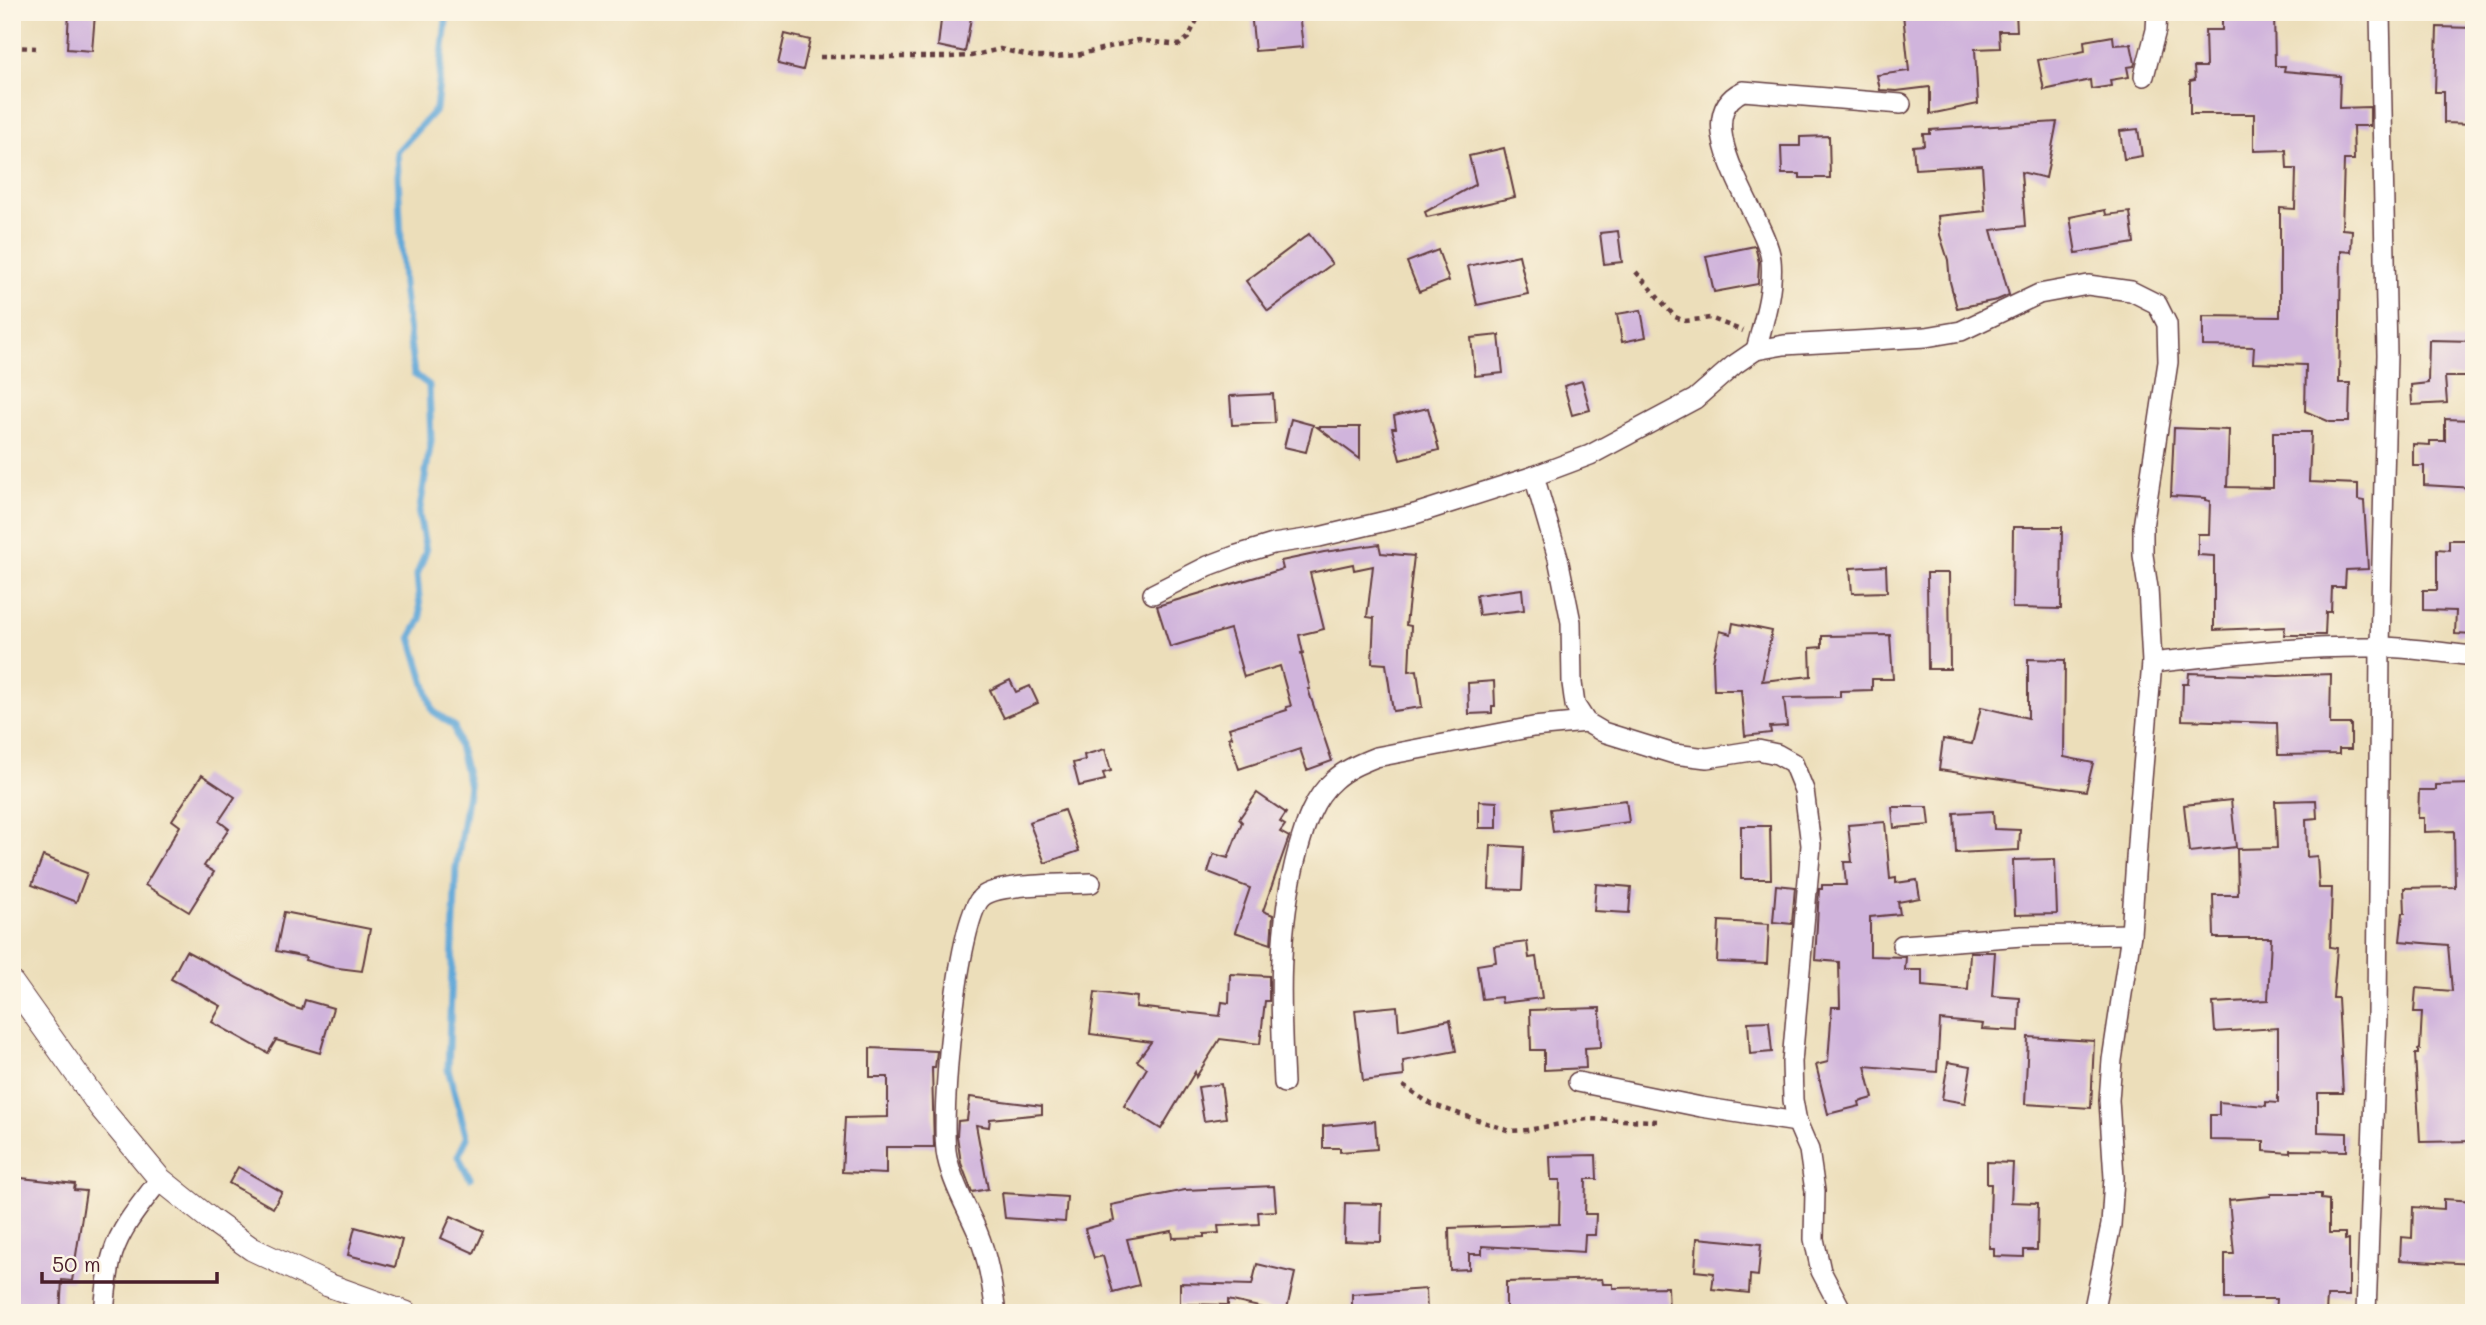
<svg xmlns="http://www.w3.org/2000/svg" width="2486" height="1325" font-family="Mali,sans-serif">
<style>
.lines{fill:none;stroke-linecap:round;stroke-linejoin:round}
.stream{stroke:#62a8d8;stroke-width:7}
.building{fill:#d0b4dc}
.minor-casing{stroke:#623c40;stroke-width:22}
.tertiary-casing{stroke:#623c40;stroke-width:25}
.path{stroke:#623c40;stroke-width:4.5;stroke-dasharray:5 5;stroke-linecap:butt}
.minor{stroke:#fff;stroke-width:19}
.tertiary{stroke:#fff;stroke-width:23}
</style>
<rect width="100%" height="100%" fill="#fcf5e5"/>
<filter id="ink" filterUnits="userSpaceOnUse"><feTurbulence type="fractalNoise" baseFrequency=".0143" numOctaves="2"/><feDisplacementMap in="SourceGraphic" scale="14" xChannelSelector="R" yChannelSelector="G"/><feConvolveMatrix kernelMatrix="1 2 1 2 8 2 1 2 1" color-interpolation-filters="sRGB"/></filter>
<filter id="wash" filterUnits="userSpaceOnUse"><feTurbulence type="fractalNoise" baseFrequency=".00686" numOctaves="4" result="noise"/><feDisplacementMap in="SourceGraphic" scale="28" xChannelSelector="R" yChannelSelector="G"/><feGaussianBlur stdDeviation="1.57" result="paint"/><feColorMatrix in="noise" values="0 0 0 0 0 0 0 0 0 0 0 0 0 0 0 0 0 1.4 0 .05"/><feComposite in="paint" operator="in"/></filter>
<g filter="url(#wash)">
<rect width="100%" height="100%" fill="#ecdeba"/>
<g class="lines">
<polyline class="stream" points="447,12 436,109 397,152 403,285 414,374 429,385 431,441 419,515 426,551 417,575 421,619 411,637 433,711 454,726 469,786 456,868 448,1069 467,1138 458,1156 470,1178"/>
</g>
<g id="blocks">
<g class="building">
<polygon points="69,12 95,14 92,51 67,49"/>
<polygon points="942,12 972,12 965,52 938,46"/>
<polygon points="1251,12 1281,12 1281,15 1299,13 1303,47 1255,51"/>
<polygon points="1948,12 1949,15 2016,12 2017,31 1999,31 2000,48 1975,49 1978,104 1930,114 1930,87 1897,91 1880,90 1877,75 1909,71 1903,14"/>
<polygon points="2238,12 2274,12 2275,66 2285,66 2284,71 2340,76 2339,108 2370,107 2370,126 2353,126 2354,160 2344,160 2342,229 2352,230 2351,252 2341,251 2339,383 2350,383 2349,422 2330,422 2305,411 2306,365 2253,363 2254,347 2203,346 2203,316 2280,317 2280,208 2295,209 2296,169 2287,169 2286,150 2254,151 2254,114 2190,114 2190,81 2195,80 2194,67 2206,67 2205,30 2222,30 2222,19 2238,19"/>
<polygon points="2437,27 2474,28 2474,124 2444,123 2444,92 2435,92"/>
<polygon points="785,34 810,40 803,70 778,64"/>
<polygon points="2113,36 2114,45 2131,44 2135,63 2134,66 2127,67 2129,77 2110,80 2111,86 2091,89 2090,80 2044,90 2038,60 2085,51 2084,41"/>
<polygon points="2057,122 2046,178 2021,172 2025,226 1991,230 2009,295 1997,300 1957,308 1950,282 1948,260 1940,235 1938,216 1985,211 1982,165 1915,169 1913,146 1924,145 1923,134 1930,134 1930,130"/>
<polygon points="2138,129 2142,156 2124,159 2120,131"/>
<polygon points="1829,136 1830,178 1800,178 1800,174 1782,174 1781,146 1800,146 1800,137"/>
<polygon points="1504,148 1515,197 1427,217 1425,212 1476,184 1469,156"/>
<polygon points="2105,210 2106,215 2130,212 2134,243 2076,253 2070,217"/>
<polygon points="1618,231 1622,262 1604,264 1600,233"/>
<polygon points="1309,234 1332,264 1268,311 1246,281"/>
<polygon points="1755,246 1759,262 1758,284 1714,292 1706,256"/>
<polygon points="1438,250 1449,281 1419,292 1407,262"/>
<polygon points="1519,255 1528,294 1477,305 1468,266"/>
<polygon points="1641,310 1646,337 1622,342 1617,314"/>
<polygon points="1499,335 1503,373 1475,376 1471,338"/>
<polygon points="2429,340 2474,341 2474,377 2445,377 2447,403 2412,405 2411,385 2428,383"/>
<polygon points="1582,381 1590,410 1572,415 1564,386"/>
<polygon points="1273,394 1275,423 1232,425 1230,396"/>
<polygon points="1428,408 1439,450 1400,460 1392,428 1396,428 1394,416"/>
<polygon points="1291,419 1313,425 1306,452 1284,447"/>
<polygon points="2445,419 2474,420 2474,488 2424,485 2424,466 2413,466 2413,444 2430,445 2430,441 2445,441"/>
<polygon points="1317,427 1360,427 1360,459"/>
<polygon points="2174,428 2229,430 2227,487 2273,488 2273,432 2311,432 2309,482 2358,484 2358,500 2364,501 2368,569 2346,570 2345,587 2332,587 2331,612 2326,612 2325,635 2284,635 2285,627 2214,630 2214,556 2198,555 2198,534 2209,534 2210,501 2205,500 2205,498 2171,496"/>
<polygon points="2013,527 2062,527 2061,609 2012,608"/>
<polygon points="2449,540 2474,540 2474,635 2455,634 2456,611 2423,610 2423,590 2437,590 2437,549 2449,550"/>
<polygon points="1379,544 1381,553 1414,556 1406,625 1411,626 1409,671 1417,670 1422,707 1393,711 1386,664 1372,663 1374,618 1367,617 1373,566 1354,570 1353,564 1310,573 1324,629 1299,635 1303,653 1301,653 1310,689 1308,689 1332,761 1307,770 1300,749 1239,769 1229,738 1232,737 1229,728 1287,710 1286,707 1291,706 1280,666 1244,677 1230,629 1170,647 1157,606 1283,569 1281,561 1324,552"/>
<polygon points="1886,566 1887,592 1852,593 1850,568"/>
<polygon points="1927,573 1949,573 1950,669 1928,669"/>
<polygon points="1522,589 1524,610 1479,615 1476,595"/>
<polygon points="1733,623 1772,631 1762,681 1811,676 1810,648 1822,647 1822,636 1890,635 1893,679 1872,679 1872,690 1840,691 1840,697 1784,698 1787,726 1770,727 1771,733 1745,736 1741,690 1714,690 1713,661 1720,631 1731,634"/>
<polygon points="2028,659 2065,660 2064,757 2093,763 2086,791 1939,770 1943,739 1972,744 1981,707 2028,718"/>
<polygon points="2189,673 2278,676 2331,674 2330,724 2351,724 2351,749 2339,749 2339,754 2278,755 2277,723 2182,720 2183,684 2188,684"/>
<polygon points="1010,680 1016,692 1030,686 1038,703 1004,718 990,690"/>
<polygon points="1494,681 1495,706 1492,706 1492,713 1469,714 1468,683"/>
<polygon points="1105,749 1111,771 1103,773 1105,780 1079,786 1073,763 1085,760 1084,755"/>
<polygon points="202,775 235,797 219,821 229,829 204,866 214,872 189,912 145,885 180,826 172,820"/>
<polygon points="2474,784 2474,1141 2420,1142 2415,1054 2418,1054 2418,1050 2420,1049 2422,1012 2414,1012 2416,988 2452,991 2448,945 2400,941 2403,913 2405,913 2404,888 2455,887 2454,831 2424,832 2424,818 2418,818 2419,790 2436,790 2436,785"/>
<polygon points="1257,793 1286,813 1280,822 1285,825 1280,832 1289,837 1263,911 1273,915 1271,944 1235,932 1250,888 1208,872 1214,854 1228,858 1242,822 1239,819"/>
<polygon points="1626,800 1629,822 1553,832 1550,809"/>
<polygon points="2231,800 2236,847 2189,852 2184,805"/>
<polygon points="2316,800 2317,818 2306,819 2307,857 2317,856 2319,888 2332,888 2330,947 2337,948 2333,998 2338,998 2343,1093 2318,1093 2318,1132 2347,1133 2347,1151 2290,1150 2290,1153 2264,1151 2264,1141 2210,1140 2210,1115 2219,1115 2219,1102 2266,1106 2266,1102 2278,1103 2278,1028 2215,1032 2213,1003 2268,1000 2271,938 2214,938 2213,895 2238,895 2237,849 2277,848 2275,801"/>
<polygon points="1479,801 1497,802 1497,828 1479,828"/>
<polygon points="1892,807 1928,807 1930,825 1894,828"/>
<polygon points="1064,810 1079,851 1045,863 1029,822"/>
<polygon points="1993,811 1994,829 2020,830 2019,850 1956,853 1954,813"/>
<polygon points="1885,822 1890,879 1896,878 1896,883 1917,880 1920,898 1898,902 1900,914 1870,917 1870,956 1906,957 1905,970 1922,970 1922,986 1968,990 1970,952 1995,952 1992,996 2020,998 2019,1031 1982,1029 1983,1024 1940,1020 1937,1072 1865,1066 1873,1098 1859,1102 1860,1106 1828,1114 1816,1065 1828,1062 1832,1007 1840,1007 1839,962 1815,960 1819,889 1822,889 1822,885 1846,885 1844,862 1852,862 1848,825"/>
<polygon points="1741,826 1770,826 1771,879 1741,879"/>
<polygon points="1491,845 1524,847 1522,890 1489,889"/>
<polygon points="43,856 87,873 76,902 32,885"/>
<polygon points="2055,859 2057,914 2015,915 2013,860"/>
<polygon points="1596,884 1631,887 1629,913 1594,911"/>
<polygon points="1776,885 1795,887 1792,924 1773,922"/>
<polygon points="284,912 370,929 362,971 330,967 305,960 306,957 276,951"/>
<polygon points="1719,921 1769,924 1767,964 1717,962"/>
<polygon points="1527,942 1529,958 1536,957 1542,998 1502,1003 1501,997 1482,999 1477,965 1496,962 1494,946"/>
<polygon points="186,951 292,1007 302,1010 305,1000 333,1008 320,1053 276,1040 268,1053 212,1022 221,1006 171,979"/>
<polygon points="1230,974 1269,976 1269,1001 1265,1001 1260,1044 1220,1039 1196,1077 1195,1072 1161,1129 1124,1106 1147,1068 1137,1061 1151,1042 1090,1034 1095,992 1137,997 1136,1007 1220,1016 1222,1002 1229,1003"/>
<polygon points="1397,1006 1399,1030 1450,1020 1456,1051 1403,1061 1404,1076 1363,1081 1355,1010"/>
<polygon points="1600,1008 1601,1047 1585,1048 1586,1068 1544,1070 1544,1050 1531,1050 1530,1010"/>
<polygon points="1769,1021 1772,1052 1750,1054 1748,1022"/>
<polygon points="2028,1037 2094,1041 2091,1108 2025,1104"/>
<polygon points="870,1048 937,1051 935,1068 932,1068 934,1147 886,1147 886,1174 842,1172 845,1118 888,1117 888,1077 870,1077"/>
<polygon points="1948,1062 1971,1066 1965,1103 1942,1099"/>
<polygon points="1221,1084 1226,1118 1204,1121 1198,1087"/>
<polygon points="970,1097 1042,1106 1042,1114 990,1119 989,1127 976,1125 988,1189 972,1192 961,1163 957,1136 958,1121 967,1120"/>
<polygon points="1375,1121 1377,1149 1340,1152 1340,1148 1323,1148 1323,1126"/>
<polygon points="1596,1155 1597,1179 1586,1179 1585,1214 1596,1214 1595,1235 1585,1235 1584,1252 1482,1246 1482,1254 1469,1254 1469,1269 1450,1270 1449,1228 1559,1224 1560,1180 1551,1180 1550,1156"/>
<polygon points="1987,1162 2013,1163 2011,1202 2038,1203 2037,1250 2024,1250 2024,1257 1994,1256 1994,1248 1989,1248 1991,1184 1987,1184"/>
<polygon points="238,1167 282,1192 273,1208 229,1183"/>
<polygon points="12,1177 75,1184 74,1190 86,1191 72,1281 62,1280 60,1313 12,1313"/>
<polygon points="1274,1186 1276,1211 1258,1212 1259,1224 1218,1226 1219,1233 1204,1234 1204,1237 1173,1238 1172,1231 1127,1239 1139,1285 1113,1292 1103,1256 1094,1258 1085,1229 1114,1221 1111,1205 1185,1190"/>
<polygon points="1002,1193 1067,1197 1065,1222 1005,1218"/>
<polygon points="2271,1194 2321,1194 2321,1199 2329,1200 2329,1233 2345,1233 2345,1240 2349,1239 2349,1296 2327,1296 2326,1313 2275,1313 2276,1299 2225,1299 2225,1254 2234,1254 2229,1200 2271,1196"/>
<polygon points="2444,1199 2474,1201 2474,1264 2400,1260 2401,1237 2412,1238 2413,1207 2444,1209"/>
<polygon points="1345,1203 1382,1204 1381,1242 1344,1241"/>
<polygon points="451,1216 484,1231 474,1253 441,1238"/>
<polygon points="355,1227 402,1240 395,1267 348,1255"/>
<polygon points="1697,1238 1761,1244 1758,1276 1750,1275 1749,1293 1712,1289 1714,1273 1695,1271"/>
<polygon points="1257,1264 1295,1273 1286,1313 1228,1300 1228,1305 1180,1304 1180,1283 1252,1285"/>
<polygon points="1602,1279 1603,1284 1613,1284 1613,1288 1668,1287 1669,1313 1604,1308 1604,1313 1506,1313 1506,1282"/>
<polygon points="1426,1289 1427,1313 1352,1313 1352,1294"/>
</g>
</g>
</g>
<g filter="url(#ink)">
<use href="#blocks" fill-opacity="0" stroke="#623c40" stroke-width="2"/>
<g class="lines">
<defs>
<g id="minor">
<polyline points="2144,76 2156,30 2157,12"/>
<path d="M1756 350C1763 323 1774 289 1771 260 1767 219 1683 119 1743 91L1901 104"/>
<polyline points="1534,476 1558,558 1571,622 1572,683 1575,705 1586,722 1603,732 1674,754 1707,758 1758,750 1777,754 1793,763 1804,790 1811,845 1792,1062 1793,1100 1797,1122 1809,1150 1815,1191 1814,1239 1821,1271 1843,1313"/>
<polyline points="1153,594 1208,566 1237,555 1273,544 1319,537 1415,514 1534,476 1590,455 1695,399 1734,365 1756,350 1784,345 1926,337 1961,331 2039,294 2088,285 2131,291 2157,304 2167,324 2168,362 2143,527 2143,555 2148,588 2152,663 2139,814 2131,934 2112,1060 2109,1100 2114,1178 2111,1225 2093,1313"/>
<path d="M2152 663C2227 654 2302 646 2377 647 2409 647 2442 653 2474 656"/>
<polyline points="1902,945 2022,936 2131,934"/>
<polyline points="1578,1082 1701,1107 1797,1122"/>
<path d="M1284 1083C1280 1004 1277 927 1298 850 1305 825 1313 798 1334 780 1346 769 1361 763 1376 757L1533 727 1586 722"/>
<path d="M104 1313C106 1293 107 1272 113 1253 122 1225 143 1202 160 1179"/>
<path d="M996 1313C992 1285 988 1257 977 1231 966 1206 953 1184 947 1157 939 1121 957 919 982 897 998 883 1067 884 1091 883"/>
<polyline points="2366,1313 2377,1014 2380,647 2387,355 2380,12"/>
</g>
<polyline id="tertiary" points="12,983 101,1108 160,1179 210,1219 252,1249 328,1285 406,1313"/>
</defs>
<use href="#minor" class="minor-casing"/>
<use href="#tertiary" class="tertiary-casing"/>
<g class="path">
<polyline points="12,47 36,48"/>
<polyline points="820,57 950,57 971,56 1000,49 1034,57 1054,57 1077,55 1138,40 1179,45 1188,38 1201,12"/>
<polyline points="1636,272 1675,317 1685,321 1710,318 1743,331"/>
<polyline points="1403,1086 1431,1104 1510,1131 1528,1130 1587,1119 1657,1121"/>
</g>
<use href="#minor" class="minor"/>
<use href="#tertiary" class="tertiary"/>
</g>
</g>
<rect width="2486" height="1325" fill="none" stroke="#fcf5e5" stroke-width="42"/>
<path d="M42 1272v10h175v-10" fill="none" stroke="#4a1f2b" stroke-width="3.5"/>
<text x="52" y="1272" font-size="21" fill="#4a1f2b" stroke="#fcf5e5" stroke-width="5" paint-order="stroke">50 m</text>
</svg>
